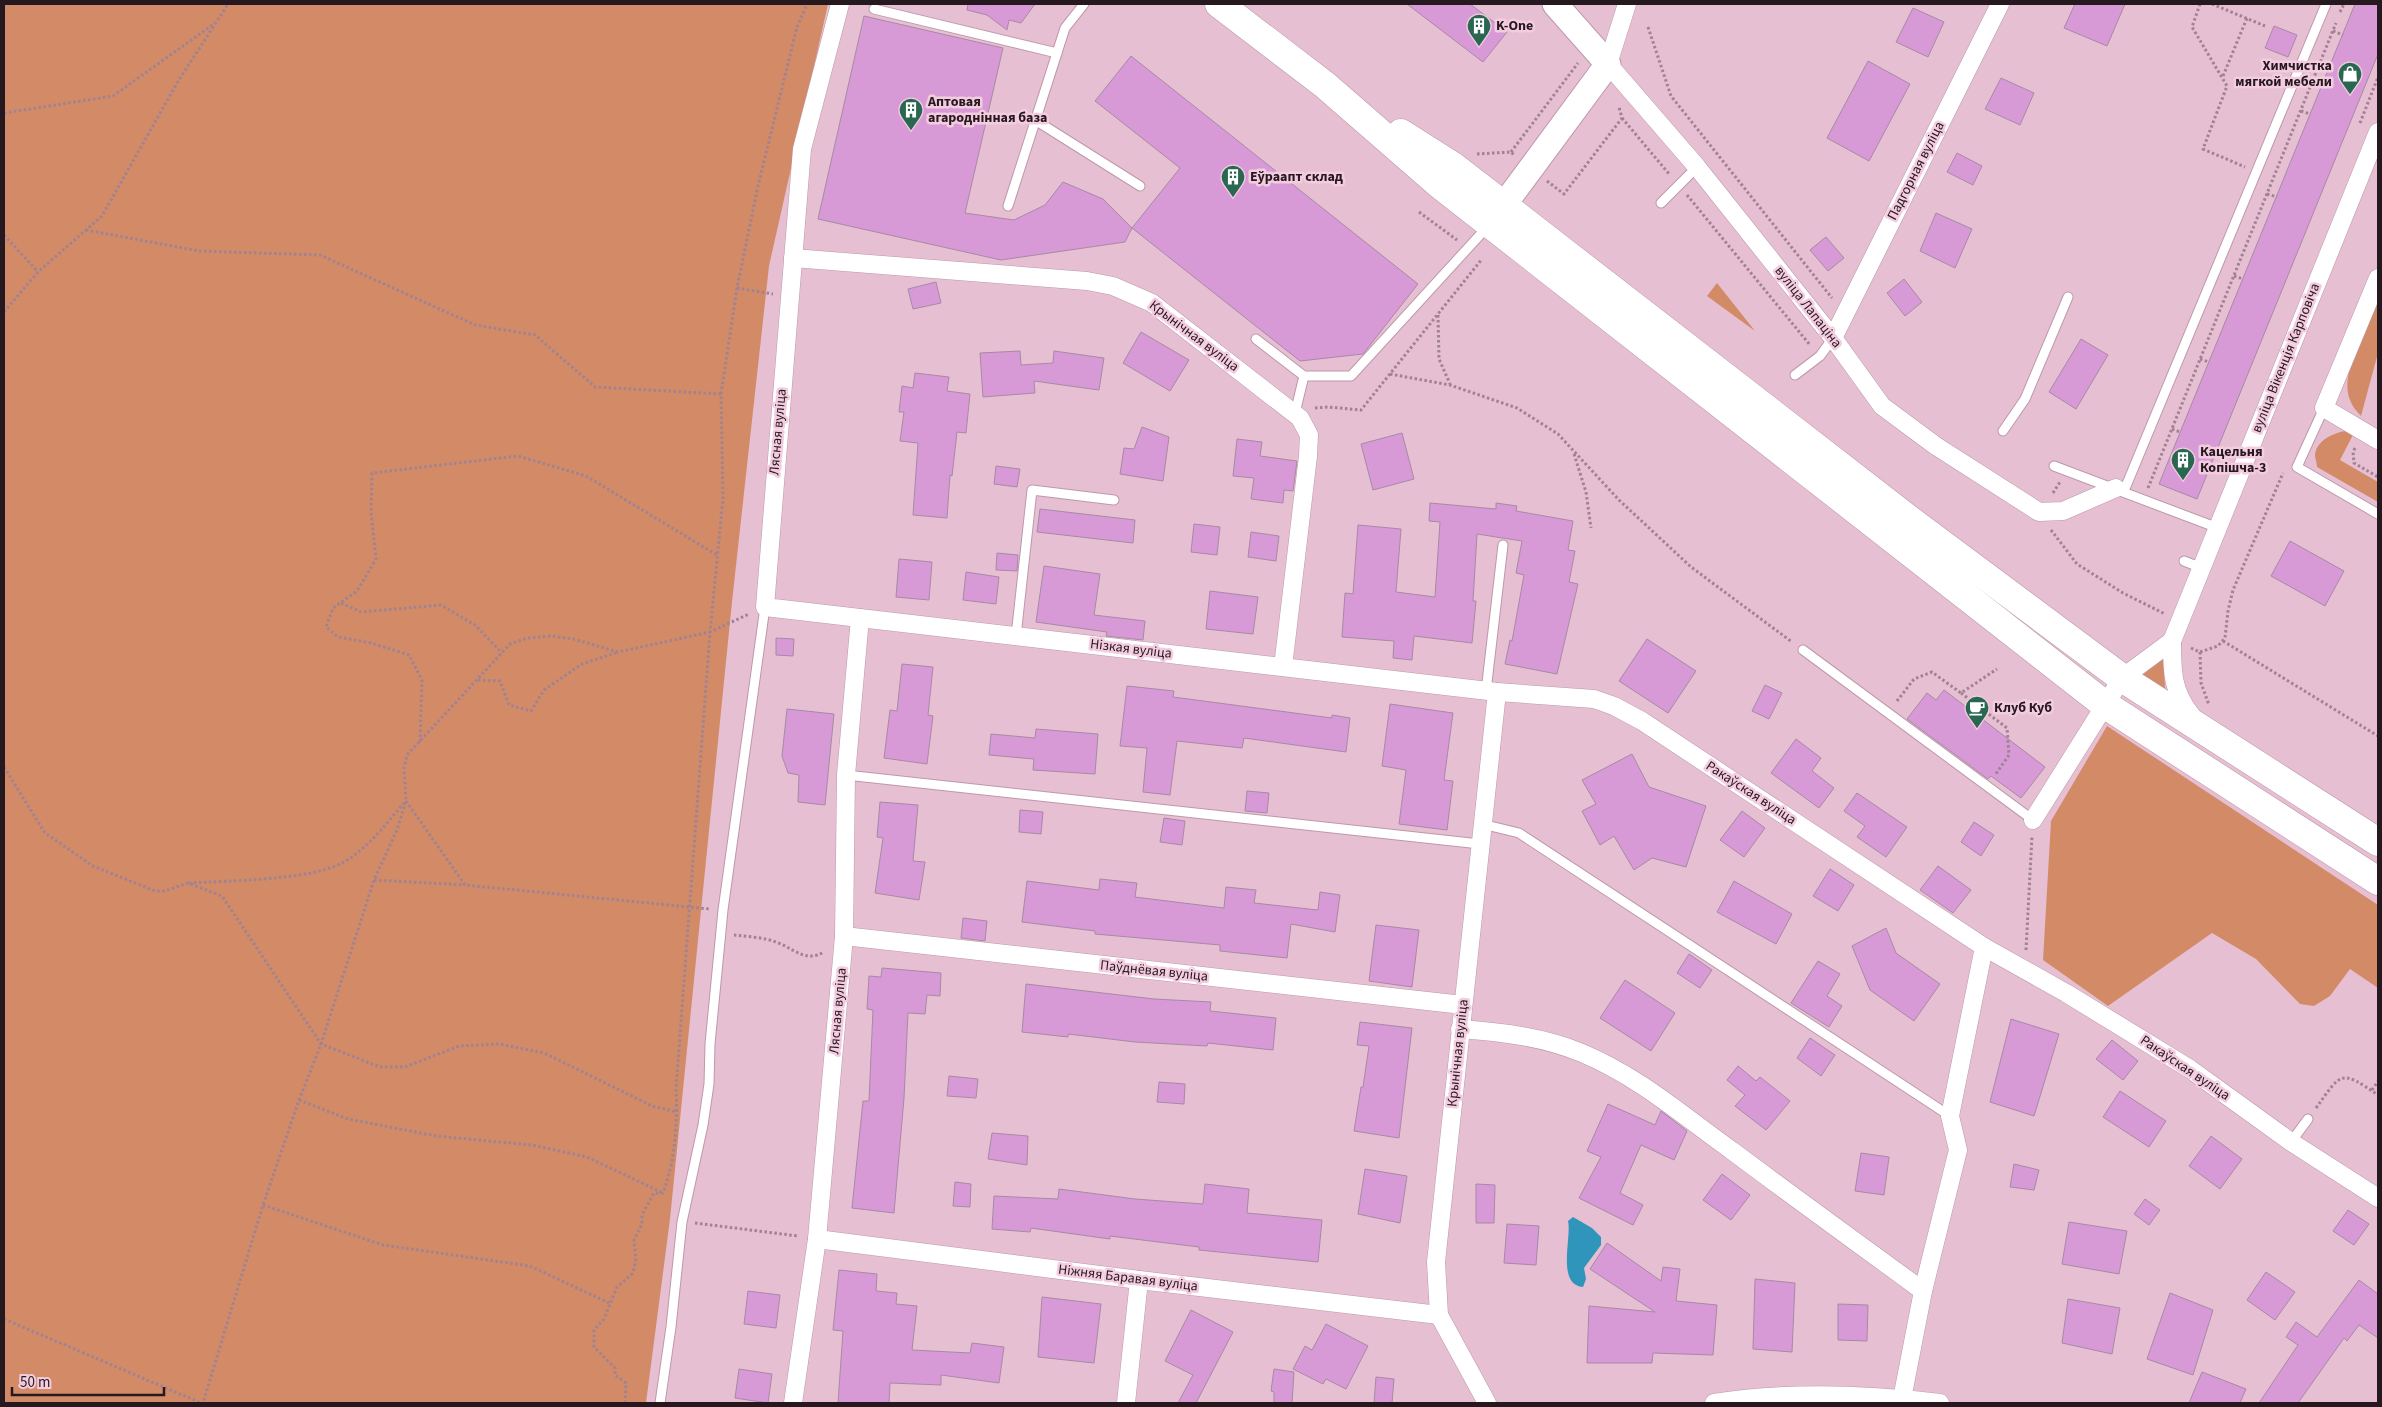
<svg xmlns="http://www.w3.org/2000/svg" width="2382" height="1407" font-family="'Source Sans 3',sans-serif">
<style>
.green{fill:#d38b67}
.water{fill:#2f95bb}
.building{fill:#d79ad6;stroke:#a68aa5}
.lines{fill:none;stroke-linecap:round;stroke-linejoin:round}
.service-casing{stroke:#bd98aa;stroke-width:11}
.minor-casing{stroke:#bd98aa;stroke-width:19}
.secondary-casing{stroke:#bd98aa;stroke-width:27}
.primary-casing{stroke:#bd98aa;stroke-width:29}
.path{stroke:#a08291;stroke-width:3;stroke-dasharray:2.5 2.5;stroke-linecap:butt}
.service{stroke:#fff;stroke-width:9}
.minor{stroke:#fff;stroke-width:18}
.secondary{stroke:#fff;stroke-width:25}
.primary{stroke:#fff;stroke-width:28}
.labels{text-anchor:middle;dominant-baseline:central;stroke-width:5;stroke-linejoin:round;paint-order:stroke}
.poi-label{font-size:14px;font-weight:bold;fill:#26181f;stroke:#f3ccdf;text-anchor:start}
.street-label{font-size:14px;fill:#26181f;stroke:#f3ccdf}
</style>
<rect width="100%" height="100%" fill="#e6bfd2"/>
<g class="green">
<polygon points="4,4 828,4 769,266 732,602 670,1219 646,1403 4,1403"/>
<polygon points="1717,283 1755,331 1707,296"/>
<path d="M2378 301V353L2361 416C2348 403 2345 390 2349 372Z"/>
<path d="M2345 431 2354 433 2340 460 2378 482V502L2317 467C2317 463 2315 459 2315 455 2316 441 2333 433 2345 431Z"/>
<polygon points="2161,658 2164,659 2165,691 2139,674"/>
<polygon points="2107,726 2378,905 2378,988 2350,969 2330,996 2314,1006 2300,1004 2256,959 2212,933 2108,1006 2043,960 2051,821"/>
</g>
<path class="water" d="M1573 1217 1592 1228 1601 1237V1245L1584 1268 1586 1279 1583 1287C1556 1285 1572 1237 1568 1221Z"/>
<g class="building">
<polygon points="968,4 1035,4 1021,23 1009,20 1007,30 987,15 967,10"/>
<polygon points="1407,4 1470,4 1507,32 1483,62"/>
<polygon points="2075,4 2125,4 2107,46 2064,28"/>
<polygon points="2355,4 2378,4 2378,54 2197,499 2159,484"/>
<polygon points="1913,8 1944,22 1928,57 1896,42"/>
<polygon points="864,16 1003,48 965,213 1014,220 1045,205 1063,182 1103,199 1132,228 1125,242 1001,260 818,219"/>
<polygon points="2274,26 2297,35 2288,57 2265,48"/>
<polygon points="1131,56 1418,284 1363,354 1300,361 1132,228 1180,168 1095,101"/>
<polygon points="1868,61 1910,84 1869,161 1827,138"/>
<polygon points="2001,78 2034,93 2020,125 1985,109"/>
<polygon points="1957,153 1982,166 1973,185 1947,172"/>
<polygon points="1936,213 1972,229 1955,268 1920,251"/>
<polygon points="1826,237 1844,258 1828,271 1810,250"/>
<polygon points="1904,279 1922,302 1905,316 1887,293"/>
<polygon points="936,282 941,303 913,309 908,289"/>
<polygon points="1141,332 1189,360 1170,391 1123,363"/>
<polygon points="2081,339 2108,355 2076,409 2049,392"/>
<polygon points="1020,351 1021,365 1053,363 1054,351 1104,358 1099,390 1034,381 1035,393 983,397 980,353"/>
<polygon points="915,373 949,377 947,391 970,394 966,433 957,432 952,476 950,475 947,518 913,515 918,443 900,441 904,412 899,412 902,386 913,388"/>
<polygon points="1142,427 1169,437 1163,481 1120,474 1124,448 1134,449"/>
<polygon points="1402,433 1414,479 1373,490 1361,444"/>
<polygon points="1237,439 1262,442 1260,456 1297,461 1293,491 1284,490 1283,503 1251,499 1254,478 1233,476"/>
<polygon points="996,466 1020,469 1017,487 994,484"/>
<polygon points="1430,503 1496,509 1496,503 1517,506 1516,511 1573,521 1568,550 1575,551 1569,582 1578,584 1557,674 1505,664 1510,640 1512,641 1524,575 1516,573 1522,541 1477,534 1473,601 1476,601 1472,643 1414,636 1412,660 1393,658 1394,641 1342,637 1345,593 1353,594 1358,525 1401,529 1396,592 1435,597 1440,522 1429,521"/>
<polygon points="1040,509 1135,520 1133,543 1037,532"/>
<polygon points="1194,524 1220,527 1217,555 1191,552"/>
<polygon points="1251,532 1279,536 1276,561 1248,557"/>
<polygon points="2290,541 2344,571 2325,606 2271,576"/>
<polygon points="997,553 1018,555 1017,571 996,570"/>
<polygon points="899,559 932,562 929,600 896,597"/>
<polygon points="1044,566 1100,574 1094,615 1145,621 1143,640 1106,636 1107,632 1036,622"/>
<polygon points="966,572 999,577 996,604 963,600"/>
<polygon points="1210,591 1258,597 1253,634 1206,629"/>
<polygon points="776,638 794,639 793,656 776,655"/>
<polygon points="1647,639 1696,671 1668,713 1619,681"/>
<polygon points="902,664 933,667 928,715 933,716 927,764 884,758 890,710 897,711"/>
<polygon points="1765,685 1782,693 1769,719 1752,711"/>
<polygon points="1127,686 1174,691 1173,697 1332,718 1332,715 1350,718 1346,752 1244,738 1242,748 1177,741 1170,795 1143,792 1147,748 1120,746"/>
<polygon points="1944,690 2045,767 2021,798 1991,776 1988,779 1907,719 1927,693 1936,700"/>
<polygon points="1390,704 1453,713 1444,780 1453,781 1447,830 1399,824 1406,770 1382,766"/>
<polygon points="787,709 834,714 825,805 798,802 799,775 788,773 782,756"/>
<polygon points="1036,729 1098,734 1095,774 1033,770 1034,759 989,755 991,734 1035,738"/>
<polygon points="1796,739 1821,758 1812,771 1834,788 1819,808 1771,773"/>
<polygon points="1632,754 1649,787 1706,806 1686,867 1652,858 1634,870 1614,836 1600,845 1582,811 1596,804 1582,780"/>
<polygon points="1247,791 1269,793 1267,813 1245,811"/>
<polygon points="1857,793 1907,827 1886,857 1857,837 1865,826 1844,811"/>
<polygon points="880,802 918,805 913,861 925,862 919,900 875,893 883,838 877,837"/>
<polygon points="1020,810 1043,812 1041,834 1019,832"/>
<polygon points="1742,811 1765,828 1744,857 1720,840"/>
<polygon points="1164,818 1185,821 1182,845 1160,842"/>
<polygon points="1974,822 1994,835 1981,856 1961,842"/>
<polygon points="1938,866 1971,890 1953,913 1920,890"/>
<polygon points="1830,869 1854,885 1838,911 1813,896"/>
<polygon points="1100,879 1137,883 1135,897 1224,908 1226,887 1256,890 1254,903 1318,910 1320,892 1340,895 1335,932 1291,924 1287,958 1220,951 1220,945 1095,934 1095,931 1022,922 1027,881 1099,890"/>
<polygon points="1734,881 1792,914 1776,944 1717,912"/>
<polygon points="963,918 987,921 985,941 961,938"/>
<polygon points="1376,925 1419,930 1412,987 1369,981"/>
<polygon points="1886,928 1896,953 1940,984 1914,1021 1870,990 1852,946"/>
<polygon points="1689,954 1712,970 1700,988 1677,973"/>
<polygon points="1818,961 1840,974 1827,996 1842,1006 1829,1027 1791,1003"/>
<polygon points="882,968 941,973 940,996 927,995 925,1014 908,1013 904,1098 894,1213 852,1208 863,1101 869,1101 873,1010 867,1009 869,976 881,977"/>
<polygon points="1625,980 1675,1013 1651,1051 1600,1018"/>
<polygon points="1026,984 1154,999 1211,1002 1210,1011 1276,1018 1273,1050 1208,1043 1207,1046 1135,1042 1068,1034 1068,1037 1022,1032"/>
<polygon points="2011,1019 2059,1034 2034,1116 1990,1102"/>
<polygon points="1360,1022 1412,1028 1399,1138 1354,1131 1361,1087 1363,1087 1369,1046 1357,1045"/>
<polygon points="1810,1038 1835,1055 1821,1076 1797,1058"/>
<polygon points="2112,1040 2138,1061 2123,1080 2096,1059"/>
<polygon points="1738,1066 1756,1081 1760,1077 1790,1101 1766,1130 1735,1106 1745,1095 1727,1080"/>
<polygon points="949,1076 978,1079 976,1098 947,1096"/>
<polygon points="1159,1082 1185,1084 1184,1104 1157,1102"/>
<polygon points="2120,1091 2166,1121 2149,1147 2103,1117"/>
<polygon points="1608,1104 1655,1125 1661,1111 1687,1131 1674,1160 1641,1145 1620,1193 1643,1205 1633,1225 1579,1198 1601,1157 1587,1151"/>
<polygon points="992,1133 1028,1136 1027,1165 988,1159"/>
<polygon points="2211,1136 2242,1159 2220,1189 2189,1166"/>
<polygon points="1861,1153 1889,1157 1884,1195 1855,1191"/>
<polygon points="2014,1164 2039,1170 2034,1190 2010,1187"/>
<polygon points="1365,1169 1407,1176 1400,1223 1358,1214"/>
<polygon points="1722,1174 1750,1195 1731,1220 1703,1200"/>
<polygon points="955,1182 971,1184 970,1207 953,1206"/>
<polygon points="1205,1184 1249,1189 1247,1213 1322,1220 1318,1262 1199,1250 1199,1247 1110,1236 1110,1239 1031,1228 1030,1232 992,1229 994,1196 1058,1199 1059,1189 1135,1199 1203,1204"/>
<polygon points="1476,1184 1495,1185 1494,1223 1476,1223"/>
<polygon points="2145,1199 2160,1210 2149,1225 2134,1214"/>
<polygon points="2348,1210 2369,1224 2354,1245 2333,1231"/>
<polygon points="2069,1222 2127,1231 2119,1274 2062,1264"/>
<polygon points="1507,1224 1539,1226 1536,1265 1504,1263"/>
<polygon points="1607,1243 1661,1281 1663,1267 1680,1269 1676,1301 1717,1305 1713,1355 1653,1353 1652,1363 1587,1363 1589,1306 1655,1312 1590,1269"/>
<polygon points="839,1270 877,1274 876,1291 897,1293 896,1304 917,1306 912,1350 970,1353 972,1343 1004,1347 999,1383 941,1375 941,1385 890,1383 889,1403 838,1403 843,1331 833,1330"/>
<polygon points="2266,1272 2295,1292 2275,1320 2247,1300"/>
<polygon points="1755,1279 1795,1283 1792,1352 1753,1349"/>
<polygon points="2359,1280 2378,1294 2378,1338 2359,1325 2347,1341 2344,1338 2298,1403 2259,1403 2298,1345 2286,1337 2296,1322 2317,1337"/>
<polygon points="748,1291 780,1295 776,1328 744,1324"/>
<polygon points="2170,1293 2213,1310 2193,1375 2147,1359"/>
<polygon points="1042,1297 1101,1304 1094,1363 1038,1357"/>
<polygon points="2068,1299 2120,1308 2112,1354 2062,1343"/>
<polygon points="1838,1304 1868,1305 1867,1341 1838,1340"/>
<polygon points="1191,1310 1233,1332 1196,1403 1178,1403 1193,1375 1165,1361"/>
<polygon points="1326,1324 1368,1346 1346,1389 1326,1379 1323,1384 1293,1369 1305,1346 1312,1350"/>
<polygon points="739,1369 772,1374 768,1403 735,1398"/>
<polygon points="1274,1369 1294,1372 1292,1403 1274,1403 1274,1392 1271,1391"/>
<polygon points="2202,1372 2246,1389 2240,1403 2189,1403"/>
<polygon points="1376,1377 1394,1379 1392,1403 1374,1403"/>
</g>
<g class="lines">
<defs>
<g id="service">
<polyline points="874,9 1057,53"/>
<polyline points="1035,120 1140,186"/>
<polyline points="1661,203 1697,167"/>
<polyline points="1008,206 1065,28 1084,4"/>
<polyline points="1256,339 1304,376 1351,376 1489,225"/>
<polyline points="1795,375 1820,356 1833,338"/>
<polyline points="2324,408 2297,467 2378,514"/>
<polyline points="1295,413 1304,376"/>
<polyline points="2003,431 2025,399 2068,297"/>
<polyline points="2054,466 2218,528"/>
<polyline points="2124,491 2326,4"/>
<polyline points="2184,561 2202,568"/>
<polyline points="1016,636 1032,490 1114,500"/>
<polyline points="1803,650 2033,820"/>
<polyline points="1486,691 1503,545"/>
<polyline points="846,775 1480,844"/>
<polyline points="1482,824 1519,833 1950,1116"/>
<polyline points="2291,1142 2308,1119"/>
<polyline points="660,1403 671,1327 682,1222 703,1125 709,1084 710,1044 723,910 765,607"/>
</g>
<g id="minor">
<polyline points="840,4 802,149 765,607 1497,692 1594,699 1614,706 1642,721 1984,947 2066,993 2190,1069 2291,1142 2378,1198"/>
<polyline points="1627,4 1608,64 1697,167 1833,338 1882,406 1936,446 2039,512 2063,511 2116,488"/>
<polyline points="793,258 1087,281 1113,286 1152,303 1300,418 1309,435 1308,456 1283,667"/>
<polyline points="2378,278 2324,408 2378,440"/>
<polyline points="1833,338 2000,4"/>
<path d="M2192 716C2172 692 2172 671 2172 641L2378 132"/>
<polyline points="2033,820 2122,678 2172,641"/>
<polyline points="844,936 1463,1005"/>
<path d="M1460 1029C1502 1032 1543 1037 1582 1053 1639 1077 1682 1115 1731 1150 1795 1198 1859 1244 1923 1291"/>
<polyline points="817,1239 1139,1280 1439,1315"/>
<polyline points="1902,1399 1923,1291 1958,1150 1950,1116 1984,947"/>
<polyline points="793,1403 817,1239 844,936 846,775 860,618"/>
<polyline points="1126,1403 1139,1280"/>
<polyline points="1487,1403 1439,1315 1436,1262 1497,692"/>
<path d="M1714 1403C1789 1391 1865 1394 1940 1403"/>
</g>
<polyline id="secondary" points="1492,221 1608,64 1555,4"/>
<g id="primary">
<polyline points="1219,4 1325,85 1440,185 2104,704 2378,881"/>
<polyline points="1401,133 1453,166 1910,520 2122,678 2378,842"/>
</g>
</defs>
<use href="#service" class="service-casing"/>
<use href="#minor" class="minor-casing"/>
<use href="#secondary" class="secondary-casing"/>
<use href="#primary" class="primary-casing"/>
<g class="path">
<polyline points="2200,4 2192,27 2227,86 2203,149 2245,167"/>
<polyline points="2212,4 2265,26"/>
<polyline points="2340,12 2344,4"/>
<polyline points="1648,27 1671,96 1832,298"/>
<polyline points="2333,31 2343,35"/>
<polyline points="2223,76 2247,18"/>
<polyline points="2301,111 2310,114"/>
<polyline points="4,113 113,96 215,23"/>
<polyline points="1622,118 1670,175"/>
<polyline points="2360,123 2378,77"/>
<polyline points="1511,152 1578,63"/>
<polyline points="1477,154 1511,152 1515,156"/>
<polyline points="1547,181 1564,194 1622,118 1619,107"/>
<polyline points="2267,194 2277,197"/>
<polyline points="1687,195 1810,345"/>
<polyline points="1419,212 1457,240"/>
<polyline points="86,230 199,251 320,255 475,325 535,335 595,387 721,394 723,499 710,632 618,652 573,639 551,636 527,638 510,644 407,755 404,768 406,801 397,830 374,880 321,1044 299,1100 263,1205 203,1403"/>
<polyline points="4,235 38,272"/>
<polyline points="2234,276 2243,279"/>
<polyline points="737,288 773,294"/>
<polyline points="4,312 38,272 102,216 177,83 228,4"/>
<polyline points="1438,315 1439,359 1450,384"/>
<polyline points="2200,359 2209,362"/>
<polyline points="1390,374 1450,385 1517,408 1558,434 1619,500 1691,567 1792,642"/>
<polyline points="721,394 737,288 758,186 797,27 807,4"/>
<polyline points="1315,408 1328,407 1361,410 1482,259"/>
<polyline points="2172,429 2180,432"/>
<polyline points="2355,448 2353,452 2354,463 2378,477"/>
<polyline points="1574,454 1586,492 1591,528"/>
<polyline points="2148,488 2336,23"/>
<polyline points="2053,493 2060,482"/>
<polyline points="2051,530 2077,564 2123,593 2165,614"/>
<polyline points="341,603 361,612 441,605 475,625 502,653"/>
<polyline points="2223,641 2378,736"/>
<polyline points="2191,648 2200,652 2218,646 2225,638 2228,611 2233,590 2283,473"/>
<polyline points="2200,652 2201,683 2209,705"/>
<polyline points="478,680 500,681 509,705 531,711 544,690 582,664 618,652"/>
<polyline points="1961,693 2007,728 2009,755 1995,775"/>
<polyline points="1897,701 1914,679 1932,672 1961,693 1997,669"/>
<polyline points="420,742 422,680 409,655 371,643 338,637 326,627 333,608 357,591 376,559 371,512 372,473 518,456 586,476 717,555"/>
<polyline points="4,767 45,833 93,866 155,891 165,891 188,883 222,896 321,1044 380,1067 405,1067 459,1046 500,1044 544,1053 652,1106 677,1112"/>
<polyline points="406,801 465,885 710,909"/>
<polyline points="374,880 465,885"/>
<path d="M189 883C228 881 308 880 340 864 366 851 385 825 404 803"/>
<path d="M734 935C749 937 766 937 781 944 796 951 807 962 824 952"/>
<polyline points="2026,950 2032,836"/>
<polyline points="2372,1090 2378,1081"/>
<polyline points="299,1100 348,1119 436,1136 532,1145 587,1157 661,1192"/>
<path d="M2316 1108C2342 1072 2340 1069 2378 1095"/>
<polyline points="263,1205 383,1245 530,1266 609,1303"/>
<polyline points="695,1223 798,1236"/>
<polyline points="4,1319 201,1403"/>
<path d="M625 1403 626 1383 615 1375V1368L594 1347V1330L604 1319 617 1287 632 1274 636 1261 634 1240 642 1224V1215L654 1193H663C675 1161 678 1122 676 1089L710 632 749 614"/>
</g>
<use href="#service" class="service"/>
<use href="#minor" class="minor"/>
<use href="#secondary" class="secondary"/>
<use href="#primary" class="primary"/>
</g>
<defs>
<symbol id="building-pin" viewBox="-11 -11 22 30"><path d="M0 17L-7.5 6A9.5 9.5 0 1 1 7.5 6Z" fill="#2a6751" stroke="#f3ccdf"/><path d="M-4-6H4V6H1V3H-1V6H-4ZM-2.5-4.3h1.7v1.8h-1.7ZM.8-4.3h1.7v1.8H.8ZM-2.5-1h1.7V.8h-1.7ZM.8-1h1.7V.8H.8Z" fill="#fff"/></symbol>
<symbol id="shop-pin" viewBox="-11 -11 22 30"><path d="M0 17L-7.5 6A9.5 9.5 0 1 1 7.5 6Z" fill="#2a6751" stroke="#f3ccdf"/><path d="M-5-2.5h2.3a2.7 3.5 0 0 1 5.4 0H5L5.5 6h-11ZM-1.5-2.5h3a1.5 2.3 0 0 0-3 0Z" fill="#fff"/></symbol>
<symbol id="cafe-pin" viewBox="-11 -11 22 30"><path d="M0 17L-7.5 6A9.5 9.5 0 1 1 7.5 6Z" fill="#2a6751" stroke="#f3ccdf"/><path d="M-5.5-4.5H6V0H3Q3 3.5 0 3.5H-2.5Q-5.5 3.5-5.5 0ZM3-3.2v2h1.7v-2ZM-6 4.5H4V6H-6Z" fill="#fff"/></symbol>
</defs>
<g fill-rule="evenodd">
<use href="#building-pin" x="1465" y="12" width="28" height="38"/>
<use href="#shop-pin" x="2336" y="60" width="28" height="38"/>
<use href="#building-pin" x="897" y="96" width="28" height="38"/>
<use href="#building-pin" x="1219" y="163" width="28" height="38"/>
<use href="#building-pin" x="2169" y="446" width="28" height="38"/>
<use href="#cafe-pin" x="1963" y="694" width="28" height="38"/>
</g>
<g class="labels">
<g class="poi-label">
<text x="1496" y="26">K-One</text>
<text x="2332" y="66" text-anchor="end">Химчистка<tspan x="2332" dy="16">мягкой мебели</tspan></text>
<text x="928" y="102">Аптовая<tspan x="928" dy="16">агароднінная база</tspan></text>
<text x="1250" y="177">Еўраапт склад</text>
<text x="2200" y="452">Кацельня<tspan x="2200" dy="16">Копішча-3</tspan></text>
<text x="1994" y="708">Клуб Куб</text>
</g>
<g class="street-label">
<text transform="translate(1916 171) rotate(-63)">Падгорная вуліца</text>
<text transform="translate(1808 307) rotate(52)">вуліца Лапаціна</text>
<text transform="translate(1194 336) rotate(37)">Крынічная вуліца</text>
<text transform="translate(2286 358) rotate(-68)">вуліца Вікенція Карповіча</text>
<text transform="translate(778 432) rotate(-85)">Лясная вуліца</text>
<text transform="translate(1131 649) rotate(7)">Нізкая вуліца</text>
<text transform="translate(1751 793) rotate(33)">Ракаўская вуліца</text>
<text transform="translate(1154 971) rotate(6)">Паўднёвая вуліца</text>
<text transform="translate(838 1011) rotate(-85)">Лясная вуліца</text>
<text transform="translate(1458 1053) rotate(-84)">Крынічная вуліца</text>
<text transform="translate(2185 1068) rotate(34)">Ракаўская вуліца</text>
<text transform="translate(1128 1278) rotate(7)">Ніжняя Баравая вуліца</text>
</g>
</g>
<rect width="2382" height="1407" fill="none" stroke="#26181f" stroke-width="10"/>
<path d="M12 1387v8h152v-8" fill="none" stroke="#26181f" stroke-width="2.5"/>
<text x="20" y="1387" font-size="15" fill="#26181f" stroke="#f3ccdf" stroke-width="4" paint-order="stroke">50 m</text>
</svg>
